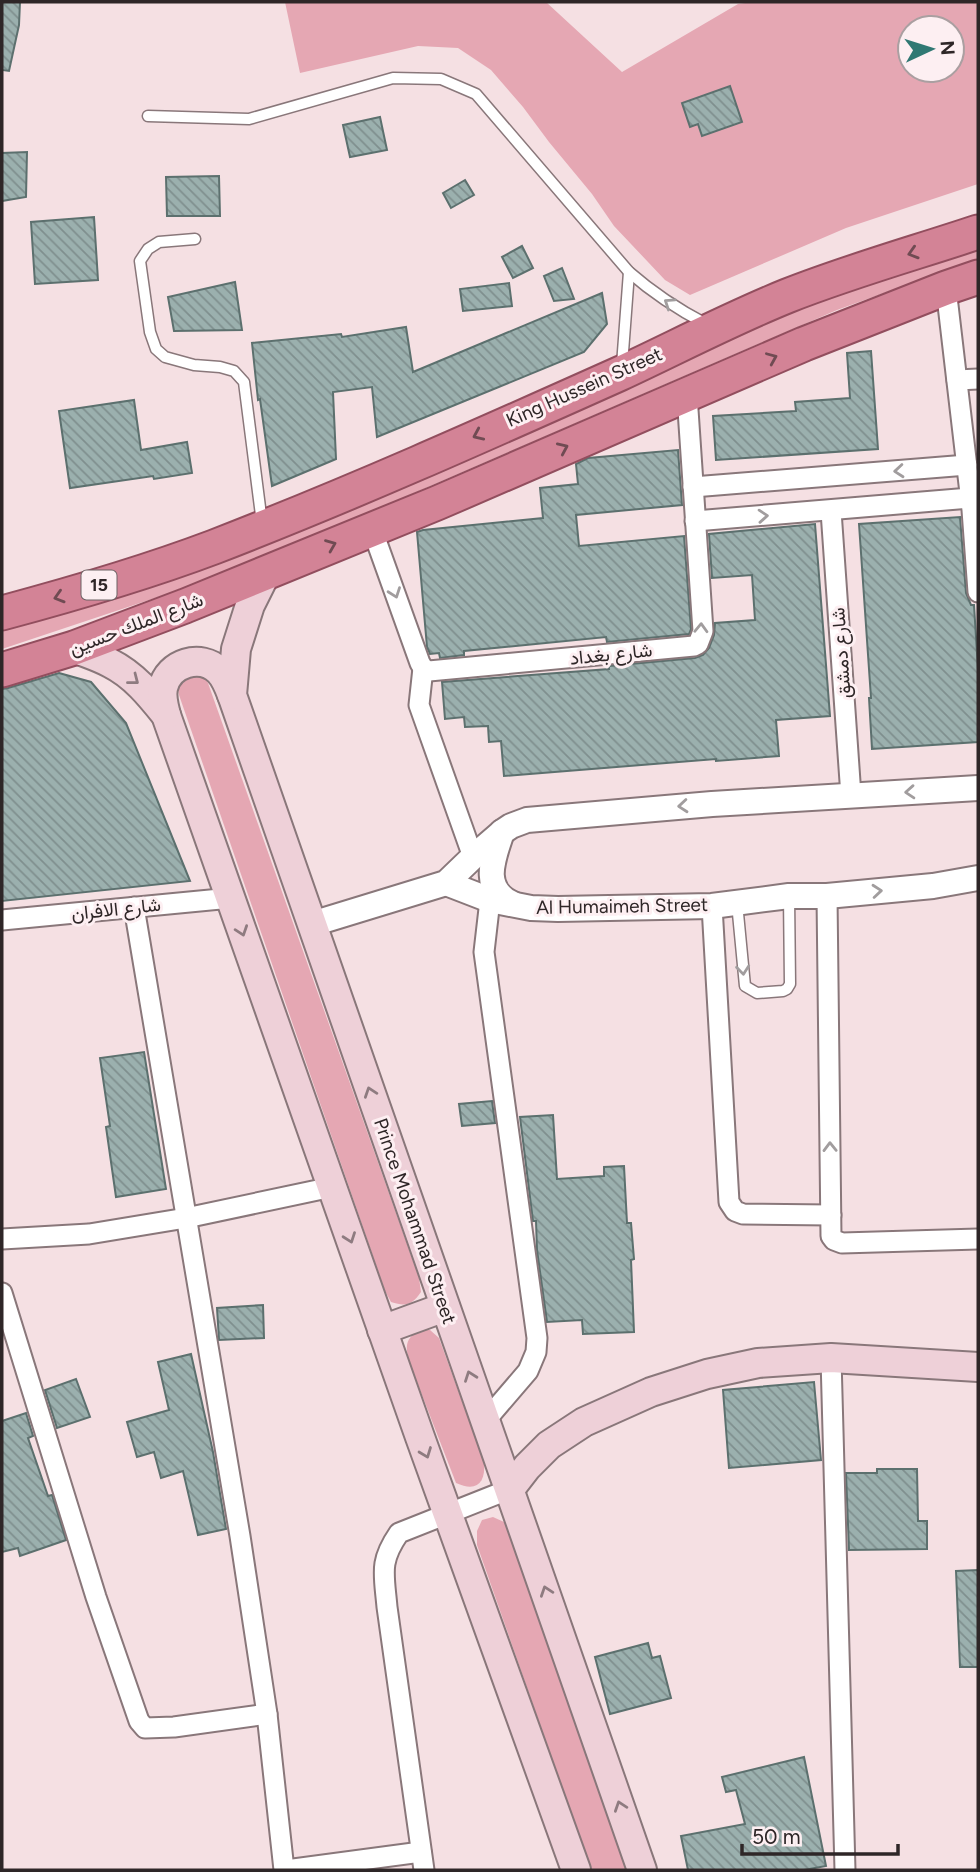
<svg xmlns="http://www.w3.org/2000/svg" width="980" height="1872" font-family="Figtree,Vazirmatn,sans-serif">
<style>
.park{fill:#e5a7b3;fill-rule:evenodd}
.building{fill:url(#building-back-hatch);stroke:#5c706e;stroke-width:2}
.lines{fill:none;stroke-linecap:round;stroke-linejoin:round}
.service-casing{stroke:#89777a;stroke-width:13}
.minor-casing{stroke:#89777a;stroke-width:23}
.tertiary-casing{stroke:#89777a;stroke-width:28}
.secondary-casing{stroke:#89777a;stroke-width:32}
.trunk-casing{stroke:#924e5e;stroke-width:37}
.service{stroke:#fff;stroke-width:10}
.minor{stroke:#fff;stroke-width:19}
.tertiary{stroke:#fff;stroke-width:24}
.secondary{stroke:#eed0d8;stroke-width:28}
.trunk{stroke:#d38396;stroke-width:33}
.oneway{stroke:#704b53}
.oneway2{stroke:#a19d9e}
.oneway3{stroke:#8e7b80}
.labels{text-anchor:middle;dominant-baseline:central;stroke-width:6;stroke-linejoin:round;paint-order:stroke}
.shield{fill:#fdeff2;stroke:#6c6264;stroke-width:2}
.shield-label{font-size:18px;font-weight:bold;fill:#2e2627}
.street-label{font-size:19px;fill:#2e2627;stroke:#fdeff2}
</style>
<defs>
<pattern id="building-back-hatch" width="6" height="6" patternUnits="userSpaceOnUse" patternTransform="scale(1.75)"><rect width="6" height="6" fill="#9bb0ae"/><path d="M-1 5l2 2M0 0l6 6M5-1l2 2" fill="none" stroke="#7f8f8e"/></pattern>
</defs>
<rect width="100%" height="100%" fill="#f5e0e3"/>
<g class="park">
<path d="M285 2H546L622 72 738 4 752 2H978V184L846 228 690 295 665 280 614 226 592 194 549 142 523 107 491 70 458 48 418 46 300 73ZM910 28H952V70H910Z"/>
<polygon points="978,243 978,259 837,310 227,574 2,649 2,626 837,291"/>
<path d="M186 672 204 676 208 683 419 1278 421 1292C412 1305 406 1307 391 1302L385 1291 179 695 177 686Z"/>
<path d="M421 1330H430L439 1338 484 1462C486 1484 476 1492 456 1483L410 1364C405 1347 404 1338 421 1330Z"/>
<polygon points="493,1517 504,1522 511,1534 629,1870 591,1870 477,1545 477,1531 482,1520"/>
</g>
<g class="building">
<polygon points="2,2 20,2 19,25 9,71 2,70"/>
<polygon points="730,86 742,122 702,136 698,124 690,127 682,103"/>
<polygon points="380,117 387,150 350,157 343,125"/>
<polygon points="27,152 26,197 2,201 2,153"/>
<polygon points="219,176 220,216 167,216 166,177"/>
<polygon points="465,180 474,195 451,208 443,193"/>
<polygon points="94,217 98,280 35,284 31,222"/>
<polygon points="522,246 533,268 513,278 502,257"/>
<polygon points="562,268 574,299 554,301 544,276"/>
<polygon points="235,282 242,330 174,331 168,297"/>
<polygon points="509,283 512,306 463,311 460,289"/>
<polygon points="602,293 607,324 584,352 377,437 372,387 333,392 336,459 272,486 260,399 258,400 252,343 341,334 342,337 406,327 413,372"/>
<polygon points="871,351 878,449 716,460 713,416 796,411 795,402 850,398 847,353"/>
<polygon points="134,400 141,450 187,442 192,473 154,479 153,476 70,488 59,411"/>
<polygon points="678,450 682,505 576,515 579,546 684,536 691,629 689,634 607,642 606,637 464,651 464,655 440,658 439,653 430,654 427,647 417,532 423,530 543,518 540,488 578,484 576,464 588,458"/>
<polygon points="960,517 966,593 971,605 974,605 978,669 978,742 872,749 869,698 871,698 859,524"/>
<polygon points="815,524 830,716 776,720 779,756 716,761 716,759 504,776 501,741 489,742 488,726 465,727 464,717 445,719 442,682 609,669 609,666 695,658 703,655 709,648 714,635 715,623 755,620 752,575 712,578 709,534"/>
<polygon points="59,673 91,682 126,723 190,881 2,901 2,689 8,688"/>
<polygon points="144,1052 166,1189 116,1197 106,1127 110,1126 100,1058"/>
<polygon points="492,1101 495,1123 462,1126 459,1104"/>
<polygon points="553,1115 557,1179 604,1176 604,1167 624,1166 627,1223 631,1223 634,1259 631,1260 634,1332 583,1334 582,1320 547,1322 537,1250 536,1221 533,1221 520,1117"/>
<polygon points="263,1305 264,1338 219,1340 217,1308"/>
<polygon points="191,1354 213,1452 226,1529 198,1535 183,1471 161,1478 154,1452 137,1457 127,1422 169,1410 158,1362"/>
<polygon points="76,1379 90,1417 57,1428 45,1390"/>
<polygon points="814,1382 821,1460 729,1468 723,1390"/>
<polygon points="26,1413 33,1436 28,1438 48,1496 52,1495 66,1540 20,1556 18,1548 2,1552 2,1421"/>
<polygon points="877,1469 917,1469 918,1521 927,1521 927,1549 849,1550 846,1473 877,1473"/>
<polygon points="978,1570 978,1667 960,1667 956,1571"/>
<polygon points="648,1643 652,1658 660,1656 671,1698 610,1714 595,1657"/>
<polygon points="804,1757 826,1866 804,1870 688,1870 681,1836 745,1824 736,1790 726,1792 722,1777"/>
</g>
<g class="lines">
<defs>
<g id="service">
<path d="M148 116 249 119 393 78 441 79 476 94 629 272C653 293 677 309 706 324"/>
<polyline points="195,239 159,242 148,249 140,261 150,332 156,349 165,357 194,365 220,367 234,371 244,382 262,523"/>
<polyline points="622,365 629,272"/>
<polyline points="737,903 745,986 757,993 783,991 787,989 790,984 789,896"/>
</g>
<g id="minor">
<polyline points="946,288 972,510 978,592"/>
<polyline points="957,380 978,379"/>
<polyline points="693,487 967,465"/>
<polyline points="831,511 851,796"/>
<polyline points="695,521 970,498"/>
<polyline points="372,529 420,663 423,668 429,671 694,646 698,644 703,631 687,395"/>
<polyline points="423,668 419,705 473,857"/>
<polyline points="827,896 831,1236 834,1240 842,1243 978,1239"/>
<polyline points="712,906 729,1202 735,1211 743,1214 831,1215"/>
<polyline points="134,907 240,1536 267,1714 284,1870"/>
<polyline points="2,920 231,898"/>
<polyline points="2,1239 89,1234 186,1218 332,1187"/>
<polyline points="2,1293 96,1597 139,1721 145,1728 174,1727 267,1714"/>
<polyline points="831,1358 845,1870"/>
<polyline points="486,1420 528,1371 536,1352 537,1338 484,952 490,900"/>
<polyline points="286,1870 421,1852"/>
<path d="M424 1870 387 1607C384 1573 379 1562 399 1533L510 1489"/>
</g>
<g id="tertiary">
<path d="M502 832C493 859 480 889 513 904"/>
<polyline points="446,883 490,900 531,908 558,909 712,906 789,896 827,896 933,886 978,878"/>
<polyline points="312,924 446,883 473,857 502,832 511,826 527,820 712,804 978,788"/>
</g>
<g id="secondary">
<polyline points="267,571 250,605 236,649 232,695 642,1870"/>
<path d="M74 648C86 653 99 657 110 663 134 675 150 695 166 715L420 1437 576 1870"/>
<path d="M166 715C164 707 161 697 163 688 168 663 201 653 219 671 225 677 229 687 232 695"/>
<polyline points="382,1330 445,1307"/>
<polyline points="510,1489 527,1467 549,1445 584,1422 651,1392 707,1374 758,1363 831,1358 978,1367"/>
</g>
<g id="trunk">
<path d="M2 613C73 594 145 573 214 547 351 494 485 434 619 374 675 348 730 319 787 296 850 271 915 253 978 232"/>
<polyline points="2,670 74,648 185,606 437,503 804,344 946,288 978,277"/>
</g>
</defs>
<use href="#service" class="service-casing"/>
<use href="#minor" class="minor-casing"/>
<use href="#tertiary" class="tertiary-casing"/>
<use href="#secondary" class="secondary-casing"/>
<use href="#trunk" class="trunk-casing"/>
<use href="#service" class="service"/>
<use href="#minor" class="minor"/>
<use href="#tertiary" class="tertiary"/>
<use href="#secondary" class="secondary"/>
<use href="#trunk" class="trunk"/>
</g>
<defs><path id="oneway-chevron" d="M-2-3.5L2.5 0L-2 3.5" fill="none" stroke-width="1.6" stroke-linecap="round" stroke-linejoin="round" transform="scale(1.75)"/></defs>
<g class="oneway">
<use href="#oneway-chevron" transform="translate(913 253) rotate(163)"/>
<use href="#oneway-chevron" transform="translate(772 358) rotate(-23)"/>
<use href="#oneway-chevron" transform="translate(478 435) rotate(156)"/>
<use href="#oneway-chevron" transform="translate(563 448) rotate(-24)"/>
<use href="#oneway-chevron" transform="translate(331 545) rotate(-22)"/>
<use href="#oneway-chevron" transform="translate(59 597) rotate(163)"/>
</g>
<g class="oneway2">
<use href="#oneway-chevron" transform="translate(669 303) rotate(-146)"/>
<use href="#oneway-chevron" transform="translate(899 471) rotate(175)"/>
<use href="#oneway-chevron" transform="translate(763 516) rotate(-4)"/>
<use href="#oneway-chevron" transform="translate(395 593) rotate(70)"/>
<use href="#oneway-chevron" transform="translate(701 628) rotate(-88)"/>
<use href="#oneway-chevron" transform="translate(910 792) rotate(176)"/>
<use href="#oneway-chevron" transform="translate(683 806) rotate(175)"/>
<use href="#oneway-chevron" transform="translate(877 891) rotate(-5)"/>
<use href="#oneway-chevron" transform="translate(743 970) rotate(84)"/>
<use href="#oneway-chevron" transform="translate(830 1147) rotate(-91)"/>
</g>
<g class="oneway3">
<use href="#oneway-chevron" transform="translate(134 680) rotate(38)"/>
<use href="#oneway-chevron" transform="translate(242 931) rotate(71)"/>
<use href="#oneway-chevron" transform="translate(370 1092) rotate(-109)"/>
<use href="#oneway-chevron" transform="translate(350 1238) rotate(70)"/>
<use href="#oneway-chevron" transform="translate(470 1376) rotate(-110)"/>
<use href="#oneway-chevron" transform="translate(426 1453) rotate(69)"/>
<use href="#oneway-chevron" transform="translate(546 1591) rotate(-109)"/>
<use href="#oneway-chevron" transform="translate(620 1806) rotate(-109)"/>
</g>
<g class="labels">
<rect class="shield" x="81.5" y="570.5" width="35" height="29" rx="5"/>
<g class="shield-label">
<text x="99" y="585">15</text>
</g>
<g class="street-label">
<text transform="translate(584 387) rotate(-24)">King Hussein Street</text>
<text transform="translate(136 624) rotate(-21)">شارع الملك حسين</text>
<text transform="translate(841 653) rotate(-94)">شارع دمشق</text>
<text transform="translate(611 654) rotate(-6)">شارع بغداد</text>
<text transform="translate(622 906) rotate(-1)">Al Humaimeh Street</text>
<text transform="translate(116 909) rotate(-6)">شارع الافران</text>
<text transform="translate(415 1221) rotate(71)">Prince Mohammad Street</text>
</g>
</g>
<rect width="980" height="1872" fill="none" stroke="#2e2627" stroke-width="7"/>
<g transform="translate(931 49) rotate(86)"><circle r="33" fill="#fdeff2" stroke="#aa9fa1" stroke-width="2"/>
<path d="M0-5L12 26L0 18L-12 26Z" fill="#307873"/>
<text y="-10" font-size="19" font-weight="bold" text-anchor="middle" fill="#2e2627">N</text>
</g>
<path d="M742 1844v10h156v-10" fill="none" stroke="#2e2627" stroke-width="3.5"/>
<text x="752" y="1844" font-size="21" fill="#2e2627" stroke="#fdeff2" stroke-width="5" paint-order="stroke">50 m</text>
</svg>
